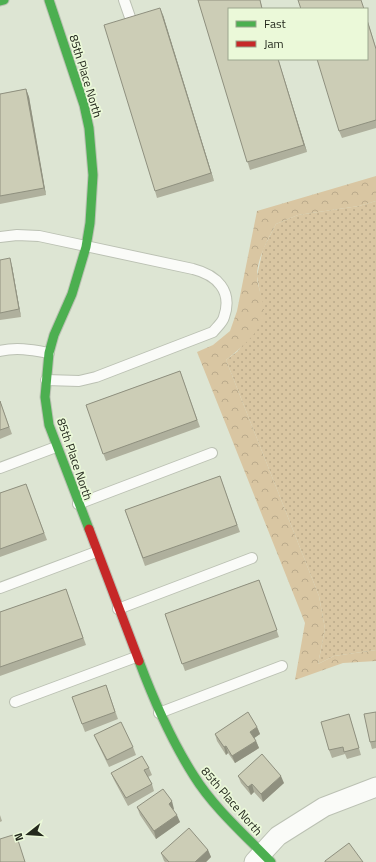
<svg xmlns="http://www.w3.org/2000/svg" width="376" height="862" font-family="'Titillium Web',sans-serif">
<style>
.grass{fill:url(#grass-dots)}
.forest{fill:url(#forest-crowns)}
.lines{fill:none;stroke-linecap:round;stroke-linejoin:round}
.lane-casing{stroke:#bbc1b3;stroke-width:12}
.street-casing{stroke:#bbc1b3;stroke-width:21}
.fast-casing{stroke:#bbc1b3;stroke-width:11}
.jam-casing{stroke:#bbc1b3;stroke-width:11}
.lane{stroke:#fafbf8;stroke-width:10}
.street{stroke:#fafbf8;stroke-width:19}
.fast{stroke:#4caf50;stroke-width:9}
.jam{stroke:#c62828;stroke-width:9}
.wall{fill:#afb09d}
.shaded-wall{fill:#8f907f}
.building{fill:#cccdb6;stroke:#8f907f}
.labels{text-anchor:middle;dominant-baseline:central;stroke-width:3.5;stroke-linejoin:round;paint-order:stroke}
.street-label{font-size:12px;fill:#24291d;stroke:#ebf9d9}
</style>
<defs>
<pattern id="grass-dots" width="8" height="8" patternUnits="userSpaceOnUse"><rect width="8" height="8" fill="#d9c6a2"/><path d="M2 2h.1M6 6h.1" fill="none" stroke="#baaa8b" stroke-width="1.8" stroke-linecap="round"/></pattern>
<pattern id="forest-crowns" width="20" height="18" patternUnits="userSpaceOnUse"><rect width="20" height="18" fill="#d9c6a2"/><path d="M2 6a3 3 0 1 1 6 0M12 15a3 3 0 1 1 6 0" fill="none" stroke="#baaa8b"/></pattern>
</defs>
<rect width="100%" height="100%" fill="#dde5d3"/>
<polygon class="grass" points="376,201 376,650 334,656 318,664 325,629 319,596 226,360 238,351 264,315 257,276 263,249 276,224 298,215 359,206"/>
<path class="forest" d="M376 176V201L359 206 298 215 276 224C268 239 257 258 257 276 257 287 266 305 264 316 260 332 239 350 226 360L319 596 325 629 318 664 334 656 376 650V661L343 663 295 680 305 623 197 352 213 345 230 331 237 311 257 211Z"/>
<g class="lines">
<defs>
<g id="lane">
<polyline points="124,0 132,23"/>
<path d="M0 237 17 235 39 236 193 269C217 275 233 291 224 317 223 322 216 328 213 332L96 377 79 381 46 380"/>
<path d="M0 351C17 347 32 350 49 353"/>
<polyline points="0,468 56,447"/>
<polyline points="78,504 212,453"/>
<polyline points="0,588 96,552"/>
<polyline points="118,609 252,558"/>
<polyline points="15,702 136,657"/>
<polyline points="159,713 282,666"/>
</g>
<polyline id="street" points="254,862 278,836 324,807 376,787"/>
<g id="fast">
<polyline points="49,0 84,105 89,128 93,175 90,223 86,247 72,294 54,335 49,353 45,397 49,425 89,529"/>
<polyline points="0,1 4,0"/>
<path d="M139 661C154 701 171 740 194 776 214 808 245 835 271 862"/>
</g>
<polyline id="jam" points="89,529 139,661"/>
</defs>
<use href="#lane" class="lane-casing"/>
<use href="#street" class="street-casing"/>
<use href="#fast" class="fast-casing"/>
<use href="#jam" class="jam-casing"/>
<use href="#lane" class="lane"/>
<use href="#street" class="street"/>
<use href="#fast" class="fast"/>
<use href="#jam" class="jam"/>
</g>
<g class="wall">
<polygon points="198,0 260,0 307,152 250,170"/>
<polygon points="163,15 214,181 157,198 155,191"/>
<polygon points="367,19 376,48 376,128 342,138 339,131"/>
<polygon points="26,89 29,97 46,195 0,204 0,94"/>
<polygon points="0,260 12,266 21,317 0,320"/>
<polygon points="180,371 200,427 106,461 86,405"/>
<polygon points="0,401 12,434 0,439"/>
<polygon points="220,476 240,532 145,566 125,510"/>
<polygon points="26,484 47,540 0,557 0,493"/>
<polygon points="259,580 279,637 185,671 165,614"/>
<polygon points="66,589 86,645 0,676 0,612"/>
<polygon points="106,685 118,719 85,732 72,697"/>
<polygon points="376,712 376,748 372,749 370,742"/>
<polygon points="349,714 361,755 347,759 345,754 332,758 329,750"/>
<polygon points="257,727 260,734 254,738 256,741 259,748 235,763 228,753 226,755 217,741 215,734"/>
<polygon points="94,735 133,747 136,755 109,767 97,742"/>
<polygon points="149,768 152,775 148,777 152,784 154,791 128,806 114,780 111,773"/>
<polygon points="238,776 284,783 263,802 254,792 251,795 241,783"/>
<polygon points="137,807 174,809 173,810 180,822 156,839 140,815"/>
<polygon points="0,815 2,821 0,822"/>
<polygon points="208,850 211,857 206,862 165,862 164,861 161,853"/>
</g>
<g class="shaded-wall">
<polygon points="160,8 163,15 214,181 211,173"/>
<polygon points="278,59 307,152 304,145"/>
<polygon points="26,89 29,97 46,195 44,188"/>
<polygon points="10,258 12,266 21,317 19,309"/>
<polygon points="257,727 260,734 253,739 250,732"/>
<polygon points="256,741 259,748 235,763 232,756"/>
<polygon points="226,746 228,753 226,755 224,747"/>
<polygon points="281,776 284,783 263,802 261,794"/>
<polygon points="252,784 254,792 251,795 248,787"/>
<polygon points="172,801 174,809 171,811 169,804"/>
<polygon points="177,815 180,822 156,839 154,831"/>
<polygon points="208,850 211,857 206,862 195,862"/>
</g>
<g class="building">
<polygon points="198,0 260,0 262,9 229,9 229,59 278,59 304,145 247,162"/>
<polygon points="298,0 361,0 364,9 301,9"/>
<polygon points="160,8 211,173 155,191 104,25"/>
<polygon points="367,20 376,49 376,120 339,131 317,59 367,59"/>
<polygon points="26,89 44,188 0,196 0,94"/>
<polygon points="10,258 19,309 0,313 0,260"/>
<polygon points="180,371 197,420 103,454 86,405"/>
<polygon points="0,401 9,427 0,430"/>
<polygon points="220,476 237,525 143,558 125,510"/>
<polygon points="26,484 44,533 0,549 0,493"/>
<polygon points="259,580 277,630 182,664 165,614"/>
<polygon points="66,589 83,638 0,667 0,612"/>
<polygon points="106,685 115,712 82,724 72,697"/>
<polygon points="248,712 257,727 250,732 256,741 232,756 226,746 224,747 215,734"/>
<polygon points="376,712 376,741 370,742 364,714"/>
<polygon points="349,714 359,748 344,752 343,747 329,750 321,722"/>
<polygon points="121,722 133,747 107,760 94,735"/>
<polygon points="262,754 281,776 261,794 252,784 248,787 238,776"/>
<polygon points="142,756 149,768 144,770 152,784 126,798 111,773"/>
<polygon points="163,789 172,801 169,804 177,815 154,831 137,807"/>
<polygon points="189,828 208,850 195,862 169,862 161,853"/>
<polygon points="16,834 25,862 0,862 0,839"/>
<polygon points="349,843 363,862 325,862 325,861"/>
</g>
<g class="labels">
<g class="street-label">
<text transform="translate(86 76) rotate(73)">85th Place North</text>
<text transform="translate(75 459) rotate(71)">85th Place North</text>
<text transform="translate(232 801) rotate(49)">85th Place North</text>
</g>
</g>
<rect x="228" y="8" width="140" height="52" fill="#ebf9d9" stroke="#9ba68e"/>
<rect x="236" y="21" width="20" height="6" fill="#4caf50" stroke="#9ba68e"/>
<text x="264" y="28" font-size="12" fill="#24291d">Fast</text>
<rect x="236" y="41" width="20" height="6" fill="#c62828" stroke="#9ba68e"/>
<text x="264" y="48" font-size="12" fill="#24291d">Jam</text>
<g transform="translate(28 834) rotate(253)" stroke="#ebf9d9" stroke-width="3" paint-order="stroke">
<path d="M0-3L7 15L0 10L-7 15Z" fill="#24291d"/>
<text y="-6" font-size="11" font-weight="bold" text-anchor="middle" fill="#24291d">N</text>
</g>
</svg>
